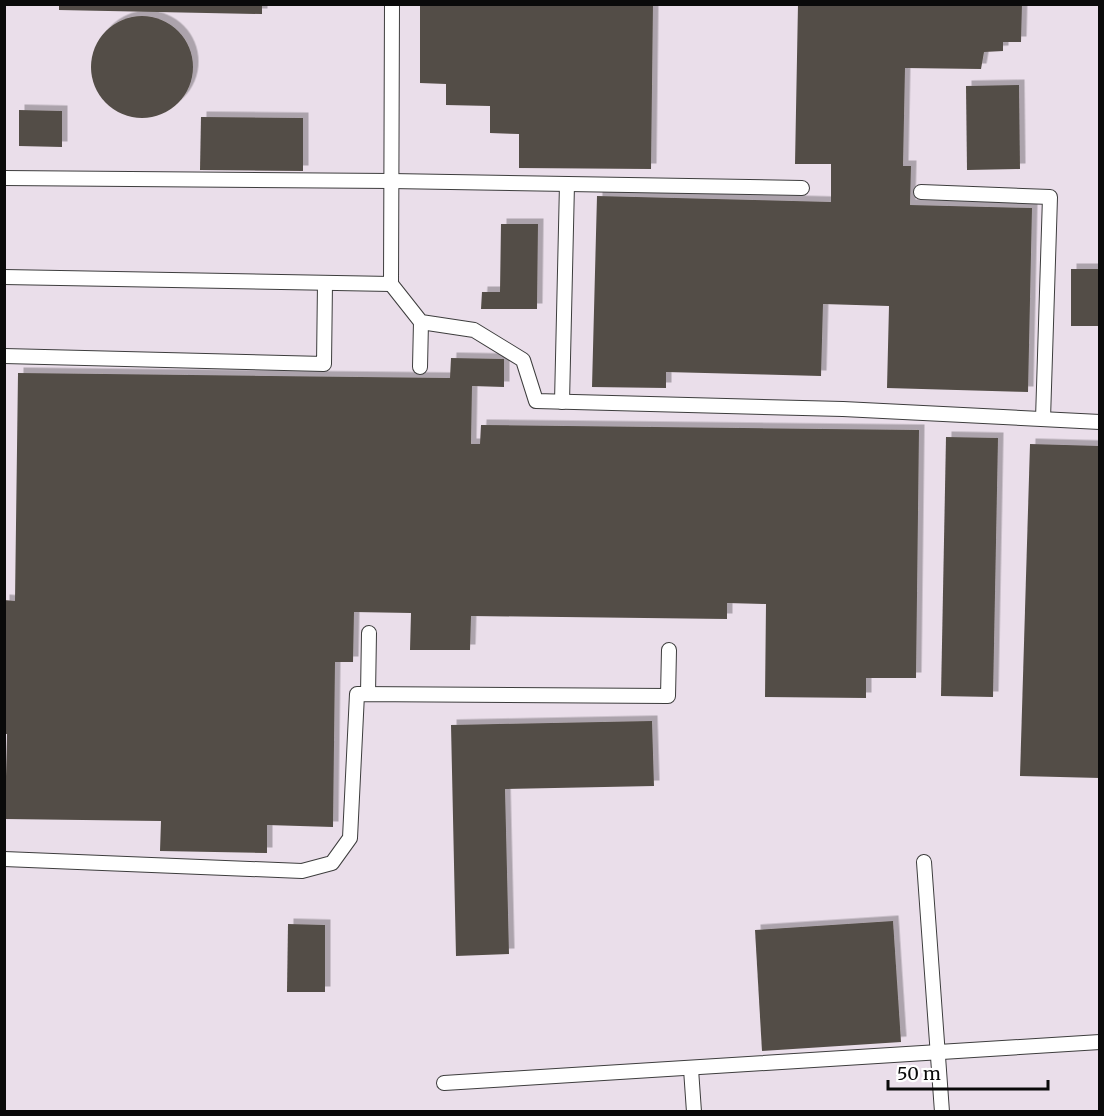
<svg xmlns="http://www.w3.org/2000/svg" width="1104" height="1116" font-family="Merriweather,serif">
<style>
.industrial{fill:#eadeea}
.building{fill:#534d46;filter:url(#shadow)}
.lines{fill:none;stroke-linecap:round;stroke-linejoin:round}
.lane-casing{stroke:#3d3d3d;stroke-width:16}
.lane{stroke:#fff;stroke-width:14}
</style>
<defs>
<filter id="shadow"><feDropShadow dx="5.5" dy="-5.5" stdDeviation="0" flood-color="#0004"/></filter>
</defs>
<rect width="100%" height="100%" fill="#fffde8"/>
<rect class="industrial" x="5" y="5" width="1094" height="1106"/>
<g class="building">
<polygon points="59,4 262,4 262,14 59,10"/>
<polygon points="420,4 653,4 651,169 519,168 519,134 490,133 490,106 446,105 446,84 420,83"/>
<polygon points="798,4 1022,4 1021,42 1003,42 1003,51 984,52 981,69 905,68 903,166 911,166 910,205 1032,208 1028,392 887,388 889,306 823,304 821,376 666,372 666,388 592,387 597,196 831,202 831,164 795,164"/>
<circle cx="142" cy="67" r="51"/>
<polygon points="1019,85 1020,169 967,170 966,86"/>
<polygon points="19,110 62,111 62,147 19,146"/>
<polygon points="201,117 303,118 303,171 200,170"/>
<polygon points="501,224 538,224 537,309 481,309 482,292 500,292"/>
<rect x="1071" y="269" width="29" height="57"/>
<polygon points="451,358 504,359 504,387 472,386 471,444 480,444 481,425 919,430 916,678 866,678 866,698 765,697 766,604 727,603 727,619 471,616 470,650 410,650 411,613 354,612 353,662 335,662 333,827 267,825 267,853 160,851 161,821 5,819 7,734 4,734 4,600 15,601 18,373 450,378"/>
<polygon points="946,437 998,438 993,697 941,696"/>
<polygon points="1030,444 1100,446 1100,778 1020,776"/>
<polygon points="652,721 654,786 505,789 509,954 456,956 451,725"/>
<polygon points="893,921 901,1042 762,1051 755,930"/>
<polygon points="288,924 325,925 325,992 287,992"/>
</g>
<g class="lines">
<defs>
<g id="lane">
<polyline points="4,178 391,181 802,188"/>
<polyline points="921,192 1050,197 1043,419"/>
<polyline points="4,277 391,284 392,4"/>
<polyline points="391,284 421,322 474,330 523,360 536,401 843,409 1100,422"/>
<polyline points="4,356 324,364 325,283"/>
<polyline points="420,367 421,322"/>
<polyline points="562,402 567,184"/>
<polyline points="368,694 369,633"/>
<polyline points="4,859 302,871 332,863 350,838 357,694 668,696 669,650"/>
<polyline points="924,862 942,1112"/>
<polyline points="691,1069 694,1112"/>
<polyline points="444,1083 1100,1042"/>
</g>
</defs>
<use href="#lane" class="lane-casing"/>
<use href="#lane" class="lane"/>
</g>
<rect width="1104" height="1116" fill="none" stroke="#0a0a0a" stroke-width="12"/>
<path d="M888 1080v9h160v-9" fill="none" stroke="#0a0a0a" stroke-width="3"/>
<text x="897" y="1080" font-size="18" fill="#0a0a0a" stroke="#ffffff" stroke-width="4.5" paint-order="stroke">50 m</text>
</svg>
